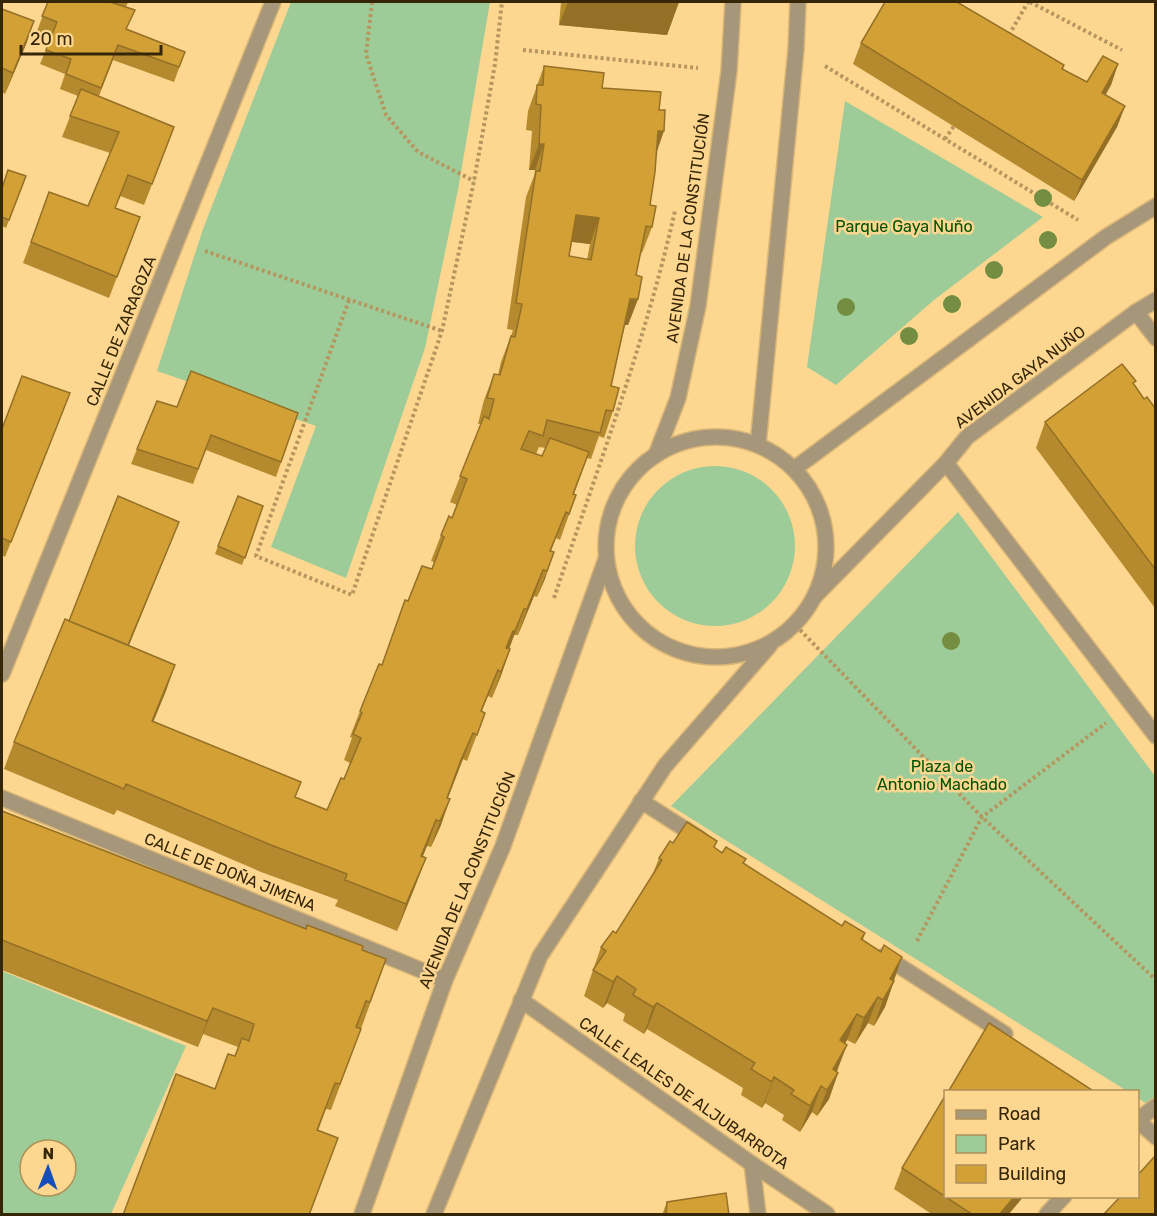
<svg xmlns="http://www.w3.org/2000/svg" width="1157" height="1216" font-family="Rubik,sans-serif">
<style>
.green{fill:#9ecc98;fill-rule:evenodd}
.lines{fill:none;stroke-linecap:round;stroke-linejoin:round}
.pedestrian-casing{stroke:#d9b678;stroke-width:18}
.minor-casing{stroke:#d9b678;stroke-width:18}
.tertiary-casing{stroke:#d9b678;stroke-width:18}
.path{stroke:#b5965f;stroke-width:4;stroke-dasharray:3 3;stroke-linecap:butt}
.pedestrian{stroke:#a7977a;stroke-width:15}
.minor{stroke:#a7977a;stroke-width:15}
.tertiary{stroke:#a7977a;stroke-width:15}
.tree{fill:#738d41}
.wall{fill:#b58a2e;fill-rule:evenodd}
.shaded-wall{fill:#947026}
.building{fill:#d3a036;stroke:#947026;stroke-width:1.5;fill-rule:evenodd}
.labels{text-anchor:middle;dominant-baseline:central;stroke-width:5;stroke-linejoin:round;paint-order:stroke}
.park-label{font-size:16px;fill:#025100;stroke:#fdd690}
.street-label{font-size:16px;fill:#352608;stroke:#fdd690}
</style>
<rect width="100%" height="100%" fill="#fdd690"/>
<g class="green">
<polygon points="291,2 490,2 458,190 425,348 346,578 271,547 316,426 157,371 203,229"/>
<polygon points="845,101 1043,217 934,300 836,385 807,367"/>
<circle cx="715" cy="546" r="80"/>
<polygon points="958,512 1155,776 1155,1109 1138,1098 1138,1092 1127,1091 671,806"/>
<path d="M2 971 186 1046 111 1214H2ZM30 1150H66V1186H30Z"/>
</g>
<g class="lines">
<defs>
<g id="pedestrian">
<polyline points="946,463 1156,736"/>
<polyline points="641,801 699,838"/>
<polyline points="884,956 1005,1034"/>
<polyline points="1138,1120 1156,1106"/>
<polyline points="1138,1121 1156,1137"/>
<polyline points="1047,1214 1064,1196"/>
</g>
<g id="minor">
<polyline points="1136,312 1156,338"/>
<polyline points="794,469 1106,237 1156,206"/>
<polyline points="815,596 946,463 967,437 1136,312 1156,300"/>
<polyline points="2,674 273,2"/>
<polyline points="2,798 445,980"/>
<polyline points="521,1000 752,1164 827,1214"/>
<polyline points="752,1164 758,1214"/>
</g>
<g id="tertiary">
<circle cx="716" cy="547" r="110"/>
<polyline points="758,445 796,49 798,2"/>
<polyline points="656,455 678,398 698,306 729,71 733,2"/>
<polyline points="362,1214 445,980 503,846 606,559"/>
<polyline points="434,1214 540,956 665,766 770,645"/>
</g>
</defs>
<use href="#pedestrian" class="pedestrian-casing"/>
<use href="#minor" class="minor-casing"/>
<use href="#tertiary" class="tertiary-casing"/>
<g class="path">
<polyline points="372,2 366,54 386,115 418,152 474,181"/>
<polyline points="1030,2 1122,50"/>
<polyline points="1009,35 1028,2"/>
<polyline points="523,50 698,68"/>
<polyline points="825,66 1078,220"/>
<polyline points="945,139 954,126"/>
<polyline points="205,251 442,331"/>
<polyline points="349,300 256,556 352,595 442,331 474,181 495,64 502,2"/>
<path d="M554 598C597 470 645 343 675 211"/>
<polyline points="800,630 982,817 1156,980"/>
<polyline points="917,941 982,817 1106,723"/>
</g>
<use href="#pedestrian" class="pedestrian"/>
<use href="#minor" class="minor"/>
<use href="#tertiary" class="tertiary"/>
</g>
<g class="tree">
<circle cx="1043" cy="198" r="9"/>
<circle cx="1048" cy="240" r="9"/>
<circle cx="994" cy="270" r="9"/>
<circle cx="952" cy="304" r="9"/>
<circle cx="846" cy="307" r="9"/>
<circle cx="909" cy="336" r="9"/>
<circle cx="951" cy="641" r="9"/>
</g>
<g class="wall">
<polygon points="48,2 128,2 126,7 127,30 185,52 174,82 113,60 99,96 174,127 144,205 120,196 115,208 132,238 109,298 23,263 49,192 88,206 110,153 62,137 78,96 60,89 65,74 40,64 51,37 37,31"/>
<polygon points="561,2 679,2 667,35 559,25"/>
<polygon points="2,9 27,42 5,94 2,92"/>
<polygon points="861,43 1064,65 1063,69 1087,82 1118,64 1111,85 1105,95 1125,106 1117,127 1074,201 853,64"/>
<path d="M544 66 602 88 657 151 650 205 652 227 642 253 641 252 636 275 638 299 628 325H625L611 386 613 411 604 438 599 436 591 459 587 458 574 494 576 495 560 540 556 538 551 551 545 579 537 597 534 596 518 635H514L509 649H510L492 698 488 696 482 711 485 713 467 761 463 759 447 798 441 825 431 847 427 846 423 856 426 858 416 884 397 931 335 906 338 900 261 872 117 810 114 815 4 769 14 742 179 522 129 645 175 665 153 721 295 797 327 810 344 779 350 763 344 760 352 738 350 737 360 711 382 665 408 601 432 569 434 562 431 561 441 535 452 518 457 505 450 502 481 424H478L484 400 494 374 498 375 501 362 511 336 513 330 507 329 526 197 534 176 535 170H529L532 131 526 130 528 111ZM572 242 590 244 587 260 569 256ZM539 447 546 448 542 456 536 454Z"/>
<polygon points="26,176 6,228 2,226 2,188"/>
<polygon points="1134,385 1144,399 1155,408 1155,608 1036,448 1045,422"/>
<polygon points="177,407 298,413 276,477 206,450 193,484 131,464 137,449"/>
<polygon points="64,408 5,557 2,555 2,429"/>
<polygon points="263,506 242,565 215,554 218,546"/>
<polygon points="2,811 305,929 386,959 361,1029 356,1027 361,1029 331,1110 326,1109 318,1131 215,1089 235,1056 238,1047 203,1034 198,1047 2,970"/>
<polygon points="673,843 715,848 744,864 842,926 865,933 863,940 894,981 885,1007 874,1026 868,1023 855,1044 847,1040 845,1044 837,1072 838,1073 829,1099 817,1116 812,1112 800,1132 782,1120 784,1115 765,1103 762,1108 741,1095 743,1088 647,1029 644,1034 623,1021 625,1014 607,1003 603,1008 584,996 601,947 616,933 652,876 659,858"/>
<polygon points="902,1168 945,1197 1023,1197 1008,1215 933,1215 894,1189"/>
<polygon points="667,1202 729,1215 662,1215"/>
</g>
<g class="shaded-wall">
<polygon points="568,2 679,2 667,35 559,25"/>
<polygon points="34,21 27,42 5,94 13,73"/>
<polygon points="1118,64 1111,85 1095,114 1102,93"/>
<polygon points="1125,106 1117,127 1074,201 1082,180"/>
<polygon points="658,131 664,131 655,157"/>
<polygon points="539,144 544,144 535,170 529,170"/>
<polygon points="576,215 599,218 590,244 566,241"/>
<polygon points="630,299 638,299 628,325 621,325"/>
<polygon points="179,522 173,537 122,662 127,647"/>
<polygon points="554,552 545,579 537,597 547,571"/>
<polygon points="543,570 534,596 518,635 527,609"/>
<polygon points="524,609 506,657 503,657 497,674 513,631"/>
<polygon points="510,649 501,676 492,698 501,672"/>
<polygon points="175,665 166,691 143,747 152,721"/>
<polygon points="473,733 438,824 461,760"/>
<polygon points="450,799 441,825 431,847 440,821"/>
<polygon points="436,820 427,846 412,882 421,856"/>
<polygon points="426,858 416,884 397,931 406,904"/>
<polygon points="902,957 885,1007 874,1026 890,979"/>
<polygon points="617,976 607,1003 603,1008 613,982"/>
<polygon points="878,997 868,1023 855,1044 864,1018"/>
<polygon points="657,1003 647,1029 644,1034 653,1007"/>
<polygon points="213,1008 198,1047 207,1021"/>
<polygon points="857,1014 847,1040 831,1066 840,1040"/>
<polygon points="847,1045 837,1071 827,1089 833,1069"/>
<polygon points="838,1073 829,1099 817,1116 827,1090"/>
<polygon points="774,1077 765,1103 762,1108 772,1082"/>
<polygon points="821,1086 812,1112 800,1132 810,1106"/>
<polygon points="1014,1197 1023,1197 1008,1215 999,1215"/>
</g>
<g class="building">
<polygon points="48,2 110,2 135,10 126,29 185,52 179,67 118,45 101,88 66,74 71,59 46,50 57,22 42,16"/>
<polygon points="885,2 957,2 1064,65 1062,69 1087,82 1103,56 1118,64 1102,93 1125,106 1082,180 861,43"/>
<polygon points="2,9 34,21 13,73 2,68"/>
<path d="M544 66 604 73 602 88 661 92 659 110H665L664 131H658L655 172 650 205 656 206 652 227 646 226 636 275 642 277 638 299H630L611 386 619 388 613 411 606 410 600 433 547 420 543 436 529 431 521 449 542 456 550 438 589 452 573 494 576 495 569 514 566 512 550 551 554 552 547 571 543 570 527 609H524L515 631H513L506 648 510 649 501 672 498 670 481 711 485 713 477 735 473 733 461 760 447 798 450 799 440 821 436 820 421 856 426 858 406 904 345 880 347 874 271 845 126 784 124 789 14 742 65 619 175 665 152 721 301 782 295 797 327 810 341 778 344 779 361 738 353 734 362 713 360 711 379 664 382 665 405 600 408 601 422 566 432 569 444 537 441 535 449 516 452 518 467 479 460 476 484 416 489 419 494 399 487 398 494 374 500 375 511 336 515 337 522 304 516 303 536 171H540L544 144H539L541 105 536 104 537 85H543ZM576 215 599 218 591 260 569 256Z"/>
<polygon points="81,89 174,127 152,184 128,175 115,208 140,217 117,277 31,242 49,192 88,206 119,132 70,116"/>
<polygon points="8,170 26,176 9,220 2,217 2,188"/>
<polygon points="1122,364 1136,381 1133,383 1144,399 1147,397 1155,408 1155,569 1045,422"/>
<polygon points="191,371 298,413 281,462 211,435 198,469 137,449 157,401 177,407"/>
<polygon points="22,376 70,393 11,542 2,538 2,429"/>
<polygon points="118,496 179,522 128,645 69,621"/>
<polygon points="238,496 263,506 245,558 218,546"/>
<polygon points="2,811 306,929 307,925 363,946 362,950 386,959 370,1002 366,1001 356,1027 361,1029 340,1084 335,1083 317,1130 338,1138 309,1215 123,1215 176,1074 215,1089 228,1054 235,1056 242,1038 249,1041 254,1024 213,1008 207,1021 2,940"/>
<polygon points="687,822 717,841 714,847 722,853 726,847 746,859 743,863 842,926 845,921 865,933 861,939 881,952 884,945 902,957 890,979 894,981 883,1000 878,997 864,1018 857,1014 840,1040 847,1045 833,1069 838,1073 827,1090 821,1086 810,1106 791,1094 794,1090 774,1077 772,1082 751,1069 755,1063 657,1003 653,1007 633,995 636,989 617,976 613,982 593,970 606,951 601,947 613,931 616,933 662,860 659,858 670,841 673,843"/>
<polygon points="989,1023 1095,1092 948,1092"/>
<polygon points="945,1096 945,1197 1014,1197 999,1215 973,1215 902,1168"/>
<polygon points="1155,1156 1155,1215 1103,1215 1120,1197 1137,1197 1137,1176"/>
<polygon points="726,1193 729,1215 666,1215 667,1202"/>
</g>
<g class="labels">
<g class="park-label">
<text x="904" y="226">Parque Gaya Nuño</text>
<text x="942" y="766">Plaza de<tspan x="942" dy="18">Antonio Machado</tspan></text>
</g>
<g class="street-label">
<text transform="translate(688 228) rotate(-82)">AVENIDA DE LA CONSTITUCIÓN</text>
<text transform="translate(121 331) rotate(-68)">CALLE DE ZARAGOZA</text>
<text transform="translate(1020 377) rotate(-37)">AVENIDA GAYA NUÑO</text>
<text transform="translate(230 872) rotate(22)">CALLE DE DOÑA JIMENA</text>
<text transform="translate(467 880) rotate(-68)">AVENIDA DE LA CONSTITUCIÓN</text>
<text transform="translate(684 1093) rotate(35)">CALLE LEALES DE ALJUBARROTA</text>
</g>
</g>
<rect width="1157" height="1216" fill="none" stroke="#352608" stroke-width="6"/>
<rect x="944" y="1090" width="195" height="108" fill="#fdd690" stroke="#ad905a" stroke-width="1.5"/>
<rect x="956" y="1110" width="30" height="9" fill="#a7977a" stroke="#ad905a" stroke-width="1.5"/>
<text x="998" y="1120" font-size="18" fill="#352608">Road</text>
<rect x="956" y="1135" width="30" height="18" fill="#9ecc98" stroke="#ad905a" stroke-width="1.5"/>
<text x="998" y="1150" font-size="18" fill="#352608">Park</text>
<rect x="956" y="1165" width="30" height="18" fill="#d3a036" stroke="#ad905a" stroke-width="1.5"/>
<text x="998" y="1180" font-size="18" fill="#352608">Building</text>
<g transform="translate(48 1168) rotate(1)"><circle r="28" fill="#fdd690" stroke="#ad905a" stroke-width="1.5"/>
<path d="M0-4.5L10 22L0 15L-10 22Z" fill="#154db9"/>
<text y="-9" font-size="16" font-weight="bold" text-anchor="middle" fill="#352608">N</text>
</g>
<path d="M21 45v9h140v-9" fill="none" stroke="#352608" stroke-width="3"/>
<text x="30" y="45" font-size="18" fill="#352608" stroke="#fdd690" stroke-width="4.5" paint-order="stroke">20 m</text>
</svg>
